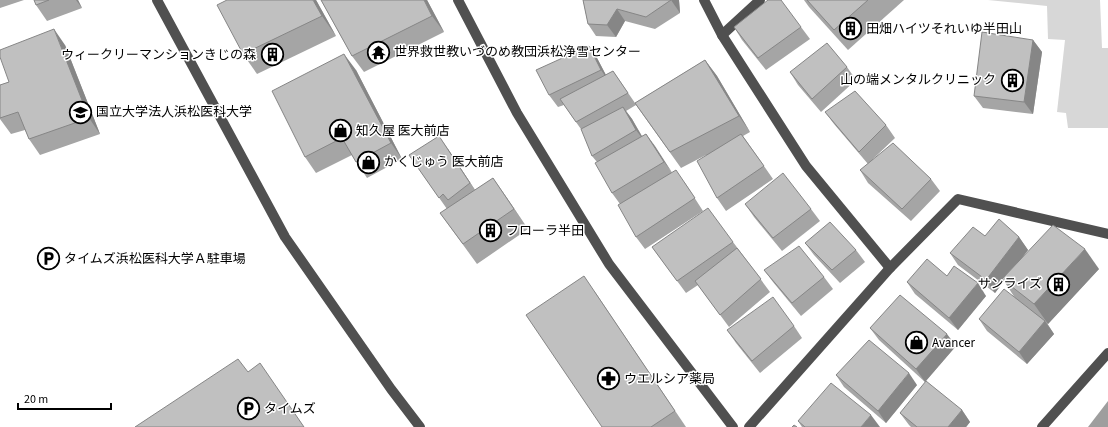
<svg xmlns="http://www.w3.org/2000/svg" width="1108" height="427" font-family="'Source Sans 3','Noto Sans JP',sans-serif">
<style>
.green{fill:#d7d7d7}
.water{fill:#9e9e9e}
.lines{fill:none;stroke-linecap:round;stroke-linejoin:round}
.minor{stroke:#505050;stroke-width:10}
.wall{fill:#a5a5a5}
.shaded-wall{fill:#868686}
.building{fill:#c0c0c0;stroke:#868686}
.labels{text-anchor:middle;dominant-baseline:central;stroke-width:3;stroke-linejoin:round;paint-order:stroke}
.poi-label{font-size:13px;fill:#000;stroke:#fff;text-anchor:start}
</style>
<rect width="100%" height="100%" fill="#fff"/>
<polygon class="green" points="988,0 1100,0 1102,48 1108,48 1108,128 1068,128 1066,113 1057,112 1065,40 1048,39 1047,6"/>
<polygon class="water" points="1108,401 1108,427 1088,427"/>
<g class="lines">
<g class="minor">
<polyline points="157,0 285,237 391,389 420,427"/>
<polyline points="458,0 517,113 609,264 733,427"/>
<polyline points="704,0 722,35 806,166 890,268"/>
<polyline points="722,35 760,0"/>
<polyline points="749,427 890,268 958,199 1108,234"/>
<polyline points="1042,427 1108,353"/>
</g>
</g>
<g class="wall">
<polygon points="0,0 24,0 0,8"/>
<polygon points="34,0 78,0 82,8 47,21 36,5"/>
<polygon points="316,0 336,36 257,74 243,54"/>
<polygon points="321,0 427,0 444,32 364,72 352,56"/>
<polygon points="583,0 679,0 680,13 655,29 625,21 616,37 596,36 588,24"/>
<polygon points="804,0 904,0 848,50 809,7"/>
<polygon points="734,27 801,27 810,39 766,70 742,40"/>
<polygon points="1033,40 1042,52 1033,114 983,108 974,96"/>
<polygon points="65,45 100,134 40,155 29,139 25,130 11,134 0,119 0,85 9,82"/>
<polygon points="597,58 606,75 613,71 635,103 705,60 717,76 750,132 743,136 773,179 726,211 717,198 706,155 681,168 636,105 626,111 632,119 642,136 646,134 672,173 685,183 703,211 645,249 636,237 620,204 612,193 597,162 592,156 583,132 564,105 558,107 549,95"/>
<polygon points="847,67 856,80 821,112 798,85 790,72"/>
<polygon points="356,70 402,159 367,178 352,155 316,173 305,157"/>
<polygon points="825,112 886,125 895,138 873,159 931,179 940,191 911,221 868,183 860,170 868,164 834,124"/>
<polygon points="448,149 475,190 493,178 528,229 477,264 440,213 447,209 409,155"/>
<polygon points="745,204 811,209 820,221 782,251 754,217"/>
<polygon points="985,236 1019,237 1028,250 1019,262 1099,269 1048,324 1047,323 1054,334 1027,364 987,331 979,319 1015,298 1004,281 995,293 958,265 950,253"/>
<polygon points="733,242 742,254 770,292 729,327 698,285 686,293 652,247"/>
<polygon points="805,243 856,250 865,262 840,283 814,255"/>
<polygon points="764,270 824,277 833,289 801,316 773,282"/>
<polygon points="947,276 986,296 958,330 915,294 907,282"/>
<polygon points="595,292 686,427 602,427"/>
<polygon points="794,326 802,338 760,373 736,343 727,330"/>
<polygon points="870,328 956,346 925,382 879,340"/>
<polygon points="836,375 917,385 886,423 844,387"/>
<polygon points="962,410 970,422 966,427 911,427 909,425 900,413"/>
<polygon points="798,421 880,427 802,427"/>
</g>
<g class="shaded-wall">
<polygon points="76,0 78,0 82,8"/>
<polygon points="313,0 316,0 336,36 322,16"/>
<polygon points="424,0 427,0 444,32 432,16"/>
<polygon points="671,0 679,0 680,13"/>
<polygon points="617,9 625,21 616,37 607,25"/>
<polygon points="54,29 65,45 100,134 89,118"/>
<polygon points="1033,40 1042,52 1033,114 1024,102"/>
<polygon points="589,46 597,58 610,83 601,70"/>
<polygon points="344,54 356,70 402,159 391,143"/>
<polygon points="705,60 717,76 750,132 739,116"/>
<polygon points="623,107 632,119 645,142 636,130"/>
<polygon points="646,134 655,146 673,174 664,162"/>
<polygon points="439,136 448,149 479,196 470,183"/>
<polygon points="493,178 507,198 528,229 514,209"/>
<polygon points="1019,237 1028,250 1004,281 1002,279 1004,281 995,293 986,280"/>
<polygon points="1085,249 1099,269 1048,324 1034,304"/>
<polygon points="978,283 986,296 958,330 949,318"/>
<polygon points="1045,321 1054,334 1027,364 1019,352"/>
<polygon points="947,334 956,346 925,382 916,369"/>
<polygon points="909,373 917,385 886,423 878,411"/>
<polygon points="962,410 970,422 966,427 948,427"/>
<polygon points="871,415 880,427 861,427"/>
</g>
<g class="building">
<polygon points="34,0 49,0 36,5"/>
<polygon points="227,0 313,0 322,16 243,54 217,5"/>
<polygon points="321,0 424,0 432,16 352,56"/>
<polygon points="583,0 671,0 646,17 617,9 607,25 588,24"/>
<polygon points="768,0 781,0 801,27 758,58 734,27"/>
<polygon points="807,0 868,0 834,30"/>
<polygon points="54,29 89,118 29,139 18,112 0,118 0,85 9,82 0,57 0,50"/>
<polygon points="982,32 1033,40 1024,102 974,96"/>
<polygon points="827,43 847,67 812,99 790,72"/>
<polygon points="589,46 601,70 549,95 536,70"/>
<polygon points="344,54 391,143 356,162 342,138 305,157 272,91"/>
<polygon points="705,60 739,116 670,152 635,103"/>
<polygon points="613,71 628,93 576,122 560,99"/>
<polygon points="855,91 886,125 859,152 825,112"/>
<polygon points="623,107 636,130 592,156 581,129"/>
<polygon points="646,134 664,162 612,193 595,163"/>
<polygon points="741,134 764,166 717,198 697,161"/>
<polygon points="439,136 470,183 448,200 443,194 439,198 409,155"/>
<polygon points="893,143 931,179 902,209 860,170"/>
<polygon points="676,170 695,198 636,237 618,205"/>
<polygon points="783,173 811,209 773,238 745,204"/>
<polygon points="493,178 514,209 463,244 440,213"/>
<polygon points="708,208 733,242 677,281 652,247"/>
<polygon points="999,219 1019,237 986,280 950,253 973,227 985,236"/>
<polygon points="830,222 856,250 832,270 805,243"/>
<polygon points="1053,225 1085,249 1034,304 1002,279"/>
<polygon points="799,246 824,277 792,303 764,270"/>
<polygon points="737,248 761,279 720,315 695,281"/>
<polygon points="927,259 947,276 954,266 978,283 949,318 907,282"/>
<polygon points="584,276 675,411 651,427 602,427 526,315"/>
<polygon points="1004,289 1045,321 1019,352 979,319"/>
<polygon points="900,295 947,334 916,369 870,328"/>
<polygon points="773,297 794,326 752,361 727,330"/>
<polygon points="869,340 909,373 878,411 836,375"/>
<polygon points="238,359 248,372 260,363 304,427 135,427"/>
<polygon points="926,381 962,410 948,427 917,427 900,413"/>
<polygon points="831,383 871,415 861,427 805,427 798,421"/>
<polygon points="794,425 797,427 792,427"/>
</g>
<defs>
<symbol id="building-ring" viewBox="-11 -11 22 22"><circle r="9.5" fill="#fff" stroke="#000" stroke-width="1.5"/><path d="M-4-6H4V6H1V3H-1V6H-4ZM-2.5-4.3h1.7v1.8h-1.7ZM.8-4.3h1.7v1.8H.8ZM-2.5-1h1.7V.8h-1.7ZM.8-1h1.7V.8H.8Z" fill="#000"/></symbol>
<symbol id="temple-ring" viewBox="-11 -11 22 22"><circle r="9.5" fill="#fff" stroke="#000" stroke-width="1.5"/><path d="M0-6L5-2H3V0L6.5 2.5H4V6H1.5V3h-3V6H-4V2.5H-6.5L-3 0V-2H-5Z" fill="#000"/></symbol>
<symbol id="university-ring" viewBox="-11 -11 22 22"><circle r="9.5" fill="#fff" stroke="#000" stroke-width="1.5"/><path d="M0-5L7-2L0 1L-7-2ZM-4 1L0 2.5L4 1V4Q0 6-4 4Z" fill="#000"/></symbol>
<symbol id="shop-ring" viewBox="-11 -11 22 22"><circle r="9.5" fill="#fff" stroke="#000" stroke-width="1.5"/><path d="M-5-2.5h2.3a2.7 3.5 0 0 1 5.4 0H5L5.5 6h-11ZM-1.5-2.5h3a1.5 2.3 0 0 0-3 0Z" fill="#000"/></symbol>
<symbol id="parking-ring" viewBox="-11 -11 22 22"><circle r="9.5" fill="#fff" stroke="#000" stroke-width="1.5"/><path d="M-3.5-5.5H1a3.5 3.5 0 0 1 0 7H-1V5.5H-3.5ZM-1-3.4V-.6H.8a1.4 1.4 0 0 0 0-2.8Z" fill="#000"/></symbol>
<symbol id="pharmacy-ring" viewBox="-11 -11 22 22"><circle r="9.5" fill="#fff" stroke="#000" stroke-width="1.5"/><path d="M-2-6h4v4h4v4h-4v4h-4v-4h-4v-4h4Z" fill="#000"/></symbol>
</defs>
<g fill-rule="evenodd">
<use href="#building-ring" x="838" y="16" width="25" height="25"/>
<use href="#temple-ring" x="366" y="40" width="25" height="25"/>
<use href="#building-ring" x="260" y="42" width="25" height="25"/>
<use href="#building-ring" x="1000" y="68" width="25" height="25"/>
<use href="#university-ring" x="68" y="100" width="25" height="25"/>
<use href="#shop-ring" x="328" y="118" width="25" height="25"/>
<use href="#shop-ring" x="356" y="150" width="25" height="25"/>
<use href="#building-ring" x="478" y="218" width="25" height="25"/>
<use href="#parking-ring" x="36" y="246" width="25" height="25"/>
<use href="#building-ring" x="1046" y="272" width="25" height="25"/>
<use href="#shop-ring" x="904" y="330" width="25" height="25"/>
<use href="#pharmacy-ring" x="596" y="366" width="25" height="25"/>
<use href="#parking-ring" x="236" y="396" width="25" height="25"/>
</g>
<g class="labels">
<g class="poi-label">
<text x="866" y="29">田畑ハイツそれいゆ半田山</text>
<text x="394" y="52">世界救世教いづのめ教団浜松浄雪センター</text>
<text x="256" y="55" text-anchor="end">ウィークリーマンションきじの森</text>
<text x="996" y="80" text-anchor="end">山の端メンタルクリニック</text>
<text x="96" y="112">国立大学法人浜松医科大学</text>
<text x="356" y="131">知久屋 医大前店</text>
<text x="384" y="162">かくじゅう 医大前店</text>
<text x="506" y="231">フローラ半田</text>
<text x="64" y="259">タイムズ浜松医科大学Ａ駐車場</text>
<text x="1042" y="284" text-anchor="end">サンライズ</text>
<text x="932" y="343">Avancer</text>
<text x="624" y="379">ウエルシア薬局</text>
<text x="264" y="409">タイムズ</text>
</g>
</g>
<path d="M18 403v6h93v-6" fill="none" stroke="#000000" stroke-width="2"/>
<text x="24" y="403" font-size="12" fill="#000000" stroke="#ffffff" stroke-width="3" paint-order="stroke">20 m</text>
</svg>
